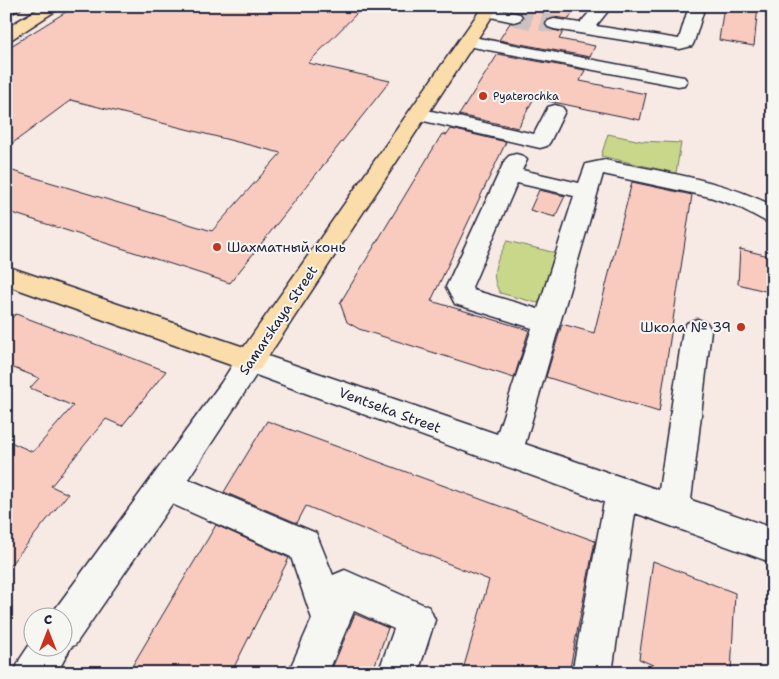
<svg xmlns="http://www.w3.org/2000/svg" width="779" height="679" font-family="'Shantell Sans',sans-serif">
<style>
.green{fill:#c9d78b;stroke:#767c63}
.building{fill:#f9cbbf;stroke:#22223b}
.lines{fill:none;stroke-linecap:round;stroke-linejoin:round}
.minor-tunnel{stroke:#ccc1c1;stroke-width:18;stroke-dasharray:18 9;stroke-linecap:butt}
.minor-casing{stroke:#22223b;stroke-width:3}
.major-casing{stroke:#22223b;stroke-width:3}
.minor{fill:#f6f6f2;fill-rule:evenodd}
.major{fill:#faddab;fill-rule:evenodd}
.tram{stroke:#22223b;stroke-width:1}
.poi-dot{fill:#c8321e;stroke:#f6f6f2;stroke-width:2}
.labels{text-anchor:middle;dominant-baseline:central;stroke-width:4;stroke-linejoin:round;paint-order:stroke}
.far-poi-label{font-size:11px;fill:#22223b;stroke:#f6f6f2;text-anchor:start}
.poi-label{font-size:14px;fill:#22223b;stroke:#f6f6f2;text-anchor:start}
.street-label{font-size:14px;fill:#22223b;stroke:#f6f6f2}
</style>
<rect width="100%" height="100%" fill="#f7e9e3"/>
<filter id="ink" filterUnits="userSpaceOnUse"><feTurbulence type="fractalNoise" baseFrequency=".02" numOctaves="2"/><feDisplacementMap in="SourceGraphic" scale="10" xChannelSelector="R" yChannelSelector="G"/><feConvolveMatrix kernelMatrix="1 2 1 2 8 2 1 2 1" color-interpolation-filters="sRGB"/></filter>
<g filter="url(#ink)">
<g class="green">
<polygon points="608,134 641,141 681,143 676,173 601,156"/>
<path d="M507 241 564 255 550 296 537 303 500 293C488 272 498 260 507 241Z"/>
</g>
<g class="building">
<polygon points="100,6 364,6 308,63 390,81 230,283 6,211 6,169 212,231 281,153 71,100 6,148 6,49 74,7 92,11"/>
<polygon points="520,6 576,6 569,19 553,17 546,20 544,25 547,29 563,32 559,39 595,46 590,57 499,40 510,23 521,22 524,18 522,13 517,11"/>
<polygon points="724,6 758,6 754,46 719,40"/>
<polygon points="498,54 585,70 580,81 646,94 640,120 534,98 518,128 459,115"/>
<polygon points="451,129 506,142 431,301 529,330 514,378 359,329 347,322 340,303 442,134 447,135"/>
<polygon points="632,182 692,195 659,412 546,377 562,324 594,333"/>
<polygon points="539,190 565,196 555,217 530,210"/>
<polygon points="740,249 773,257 773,293 738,284"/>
<polygon points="16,314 166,371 122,426 106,419 51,486 68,494 6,570 6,440 33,452 73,406 30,388 39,378 6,365 6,323"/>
<polygon points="267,421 595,541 569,673 462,673 489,580 306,506 297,523 224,492"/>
<polygon points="216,525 289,558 231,673 128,673"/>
<polygon points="653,561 735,593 731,673 671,673 639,659"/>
<polygon points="355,614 388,628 372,673 330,673"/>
</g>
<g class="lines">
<polyline class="minor-tunnel" points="514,17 554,24"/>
<defs>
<g id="minor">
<polygon points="595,6 612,6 596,26 679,39 689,6 705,6 694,42 692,46 680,49 554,29 548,27 546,24 548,21 554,19 580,23"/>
<polygon points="487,7 520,14 522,17 520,20 514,22 481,15 479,12 481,9"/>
<polygon points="468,36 678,76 684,77 687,81 684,85 678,86 462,45 460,41 462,37"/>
<polygon points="555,105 562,107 565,111 550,142 547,146 540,148 411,118 408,114 411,110 418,108 534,134 548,107"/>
<path d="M516 154 523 156 527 160 522 170 579 183 586 164 605 160C661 172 721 179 773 206V224L765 221 737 206 710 197 603 174 525 444 659 490 683 330 687 323 697 319 707 323 711 330 691 500 773 528V563L635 513 612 673H572L604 502 256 375 188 479 316 533 333 575 345 570 429 607 435 620 418 673H378L394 629 354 611 328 673H288L312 619 291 557 172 504 75 645 71 647 57 673H14L20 659 32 641V646H62V616H50L221 383 240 353 250 350 497 434 532 328 455 304 446 287 505 160 509 156ZM517 183 574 196 538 309 473 290 472 287Z"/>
</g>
<g id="major">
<polygon points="6,6 23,6 20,9 6,16"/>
<polygon points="43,6 63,6 12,39 6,40 6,28"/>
<polygon points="483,6 499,6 260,369 250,372 6,285 6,266 244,347"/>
</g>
</defs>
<use href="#minor" class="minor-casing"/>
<use href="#major" class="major-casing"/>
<use href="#minor" class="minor"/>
<use href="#major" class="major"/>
<polyline class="tram" points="6,27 42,6"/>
</g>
</g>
<g class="poi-dot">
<circle cx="483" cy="96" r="5"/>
<circle cx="217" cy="247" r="5"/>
<circle cx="741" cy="327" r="5"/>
</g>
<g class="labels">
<g class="far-poi-label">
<text x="493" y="96">Pyaterochka</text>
</g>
<g class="poi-label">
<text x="227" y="247">Шахматный конь</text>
<text x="731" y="327" text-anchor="end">Школа № 39</text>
</g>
<g class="street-label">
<text transform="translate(278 320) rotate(-56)">Samarskaya Street</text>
<text transform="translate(390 410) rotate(20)">Ventseka Street</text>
</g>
</g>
<rect width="779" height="679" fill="none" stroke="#f6f6f2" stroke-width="25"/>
<rect x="12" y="12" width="754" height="654" fill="none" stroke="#22223b" stroke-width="2" filter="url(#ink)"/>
<g transform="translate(48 632)"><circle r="24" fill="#f6f6f2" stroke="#a1a1a9"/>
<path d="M0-4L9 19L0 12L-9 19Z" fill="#c8321e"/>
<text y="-8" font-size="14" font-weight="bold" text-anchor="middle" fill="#22223b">С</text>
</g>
</svg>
